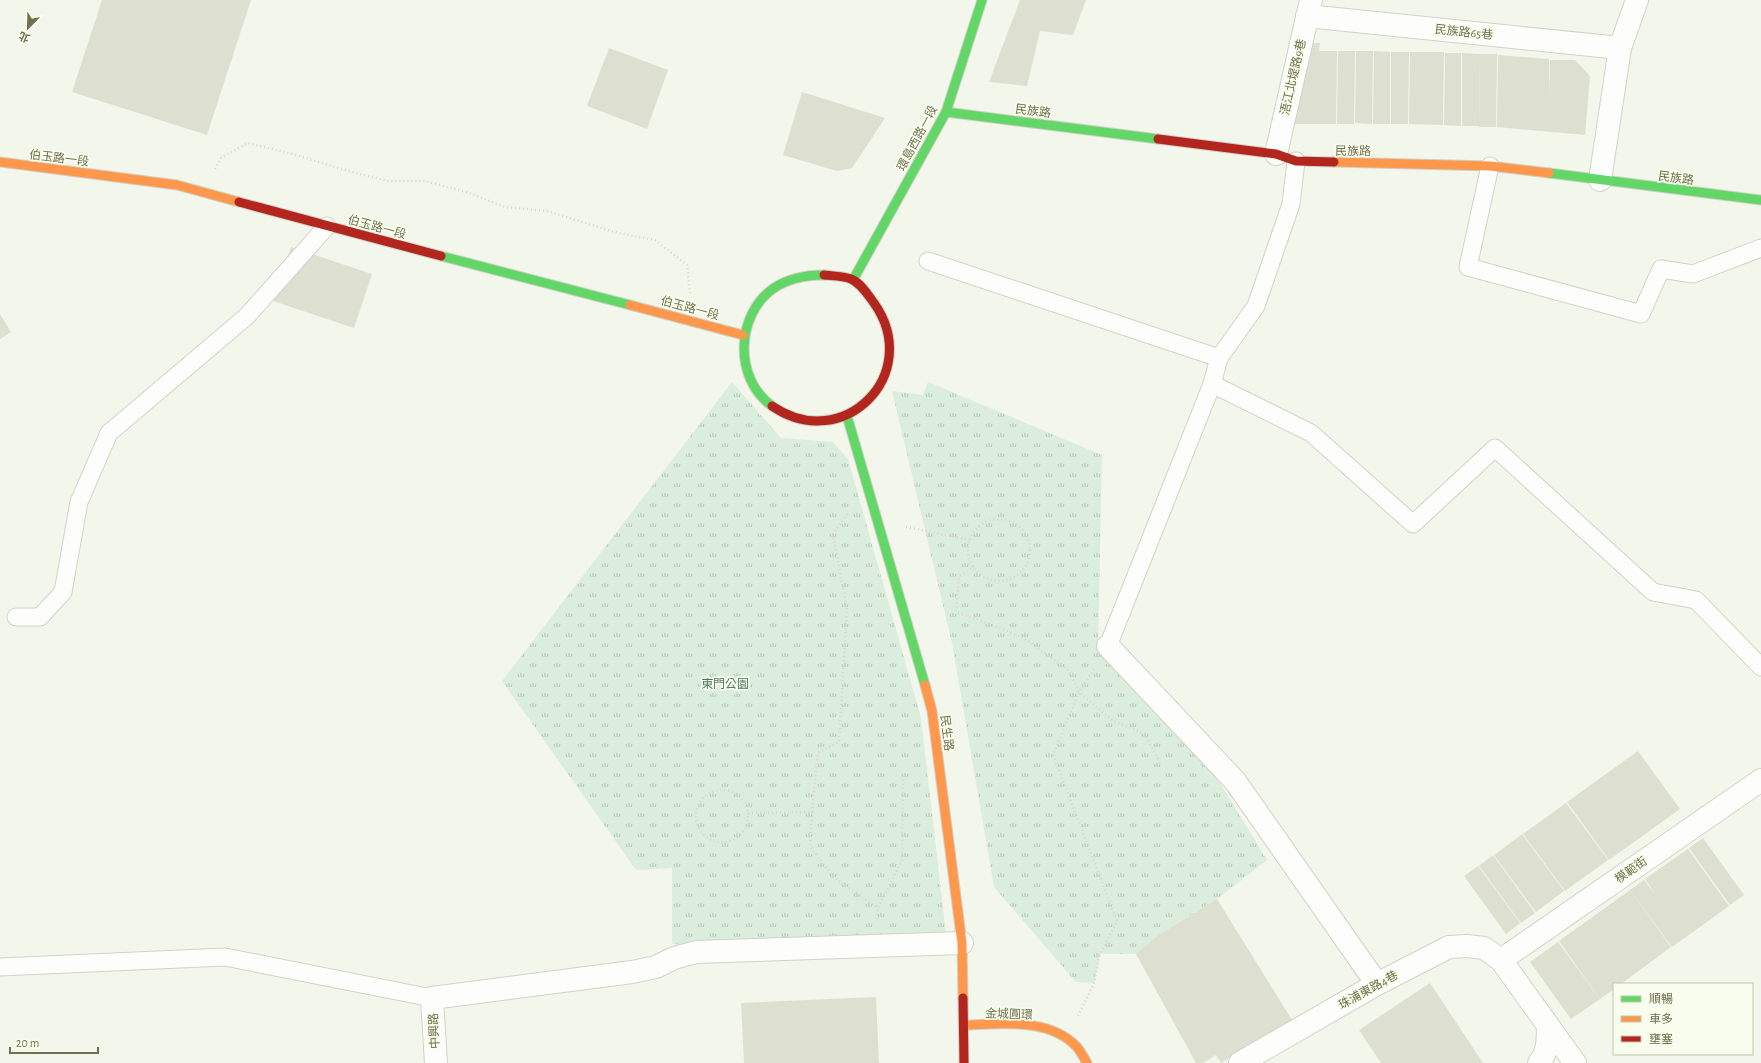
<svg xmlns="http://www.w3.org/2000/svg" width="1761" height="1063" font-family="'Alegreya Sans','Noto Sans TC',sans-serif">
<style>
.grass{fill:url(#grass-tufts)}
.building{fill:#dddfd1}
.lines{fill:none;stroke-linecap:round;stroke-linejoin:round}
.lane-casing{stroke:#d1d3c7;stroke-width:19}
.street-casing{stroke:#d1d3c7;stroke-width:24}
.fast-casing{stroke:#d0d2c6;stroke-width:11}
.slow-casing{stroke:#d0d2c6;stroke-width:11}
.jam-casing{stroke:#d0d2c6;stroke-width:11}
.path{stroke:#d6d6cb;stroke-width:2.5;stroke-dasharray:1 3;stroke-linecap:butt}
.lane{stroke:#fdfefc;stroke-width:17}
.street{stroke:#fdfefc;stroke-width:22}
.fast{stroke:#63d668;stroke-width:9}
.slow{stroke:#ff974d;stroke-width:9}
.jam{stroke:#b3261e;stroke-width:9}
.labels{text-anchor:middle;dominant-baseline:central;stroke-width:3.5;stroke-linejoin:round;paint-order:stroke}
.street-label{font-size:12px;fill:#70714e;stroke:#f9fded}
.park-label{font-size:12px;fill:#4b7b5d;stroke:#f9fded}
</style>
<defs>
<pattern id="grass-tufts" width="24" height="20" patternUnits="userSpaceOnUse"><rect width="24" height="20" fill="#dbeddc"/><path d="M3 7l-1-3M5 7V3M7 7l1-3M15 17l-1-3M17 17v-4M19 17l1-3" fill="none" stroke="#b6c4b5"/></pattern>
</defs>
<rect width="100%" height="100%" fill="#f3f6eb"/>
<g class="grass">
<polygon points="732,382 781,438 833,442 848,459 921,718 946,934 696,945 672,944 672,868 636,870 502,681"/>
<polygon points="928,382 1102,455 1098,649 1193,739 1267,860 1217,899 1157,936 1136,954 1100,954 1094,983 1076,982 994,887 952,643 892,391 923,395"/>
</g>
<g class="building">
<polygon points="102,0 251,0 207,135 72,92"/>
<polygon points="1020,0 1086,0 1073,35 1040,31 1027,86 989,82"/>
<polygon points="1294,43 1320,43 1319,51 1337,51 1336,124 1293,124"/>
<polygon points="609,48 668,70 647,129 587,106"/>
<polygon points="1338,51 1355,51 1354,124 1337,124"/>
<polygon points="1356,51 1373,51 1372,124 1355,123"/>
<polygon points="1374,51 1390,52 1390,124 1373,124"/>
<polygon points="1391,52 1409,52 1408,124 1391,124"/>
<polygon points="1410,52 1444,52 1443,125 1409,124"/>
<polygon points="1445,53 1461,53 1461,126 1444,125"/>
<polygon points="1462,53 1480,54 1479,126 1462,126"/>
<polygon points="1480,54 1497,54 1496,127 1479,127"/>
<polygon points="1498,55 1549,59 1549,96 1550,60 1575,60 1590,76 1585,135 1497,127"/>
<polygon points="802,92 885,118 852,168 837,171 783,155"/>
<polygon points="291,247 372,274 354,328 273,301"/>
<polygon points="0,314 11,332 0,339"/>
<polygon points="1638,751 1680,809 1609,860 1567,802"/>
<polygon points="1566,803 1608,860 1565,891 1523,834"/>
<polygon points="1522,834 1564,891 1536,912 1494,855"/>
<polygon points="1703,838 1744,895 1730,905 1689,848"/>
<polygon points="1688,849 1729,906 1672,947 1630,890 1644,880 1656,895 1645,879"/>
<polygon points="1493,855 1535,913 1521,923 1479,866"/>
<polygon points="1478,866 1520,923 1506,934 1464,876"/>
<polygon points="1630,890 1671,947 1621,984 1614,984 1614,989 1600,999 1559,941"/>
<polygon points="1217,899 1292,1020 1221,1063 1216,1055 1203,1063 1196,1063 1136,954 1157,936"/>
<polygon points="1558,942 1600,999 1571,1019 1530,962"/>
<polygon points="1430,983 1483,1063 1381,1063 1359,1030"/>
<polygon points="876,997 879,1063 744,1063 741,1003"/>
</g>
<g class="lines">
<defs>
<g id="lane">
<polyline points="1296,161 1291,204 1256,306 1219,358 1212,384 1311,433 1413,524 1495,448 1653,592 1696,600 1761,667"/>
<polyline points="1490,166 1468,267 1641,314 1661,269 1693,274 1761,248"/>
<polyline points="928,261 1219,358"/>
<polyline points="16,617 40,617 63,592 79,502 109,433 247,316 327,226"/>
<polyline points="1108,646 1212,384"/>
<polyline points="0,967 225,957 432,998"/>
</g>
<g id="street">
<polyline points="1307,16 1620,48"/>
<polyline points="1276,154 1311,0"/>
<polyline points="1600,180 1620,48 1637,0"/>
<polyline points="1108,646 1235,781 1377,984"/>
<polyline points="1501,960 1761,780"/>
<polyline points="436,1063 432,998 632,972 656,967 674,958 696,952 962,943"/>
<polyline points="1240,1063 1377,984 1449,947 1467,946 1484,948 1501,960 1575,1063"/>
<path d="M1539 1063C1548 1052 1548 1039 1548 1026"/>
</g>
<g id="fast">
<polyline points="946,112 1158,139"/>
<polyline points="1549,173 1761,200"/>
<polyline points="441,256 630,305"/>
<polyline points="853,280 946,112 982,0"/>
<path d="M772 406C733 378 736 314 774 288 789 278 807 275 824 275"/>
<polyline points="847,416 925,685"/>
</g>
<g id="slow">
<polyline points="0,162 177,185 239,202"/>
<polyline points="1334,162 1490,166 1549,173"/>
<polyline points="630,305 743,335"/>
<polyline points="925,685 932,711 962,943 963,998"/>
<path d="M964 1025C1001 1024 1049 1017 1077 1047 1081 1052 1084 1058 1087 1063"/>
</g>
<g id="jam">
<polyline points="1158,139 1276,154 1296,161 1334,162"/>
<polyline points="239,202 441,256"/>
<path d="M772 406C843 455 924 374 874 303 868 295 861 283 851 279 843 276 833 276 824 275"/>
<polyline points="963,998 964,1063"/>
</g>
</defs>
<use href="#lane" class="lane-casing"/>
<use href="#street" class="street-casing"/>
<use href="#fast" class="fast-casing"/>
<use href="#slow" class="slow-casing"/>
<use href="#jam" class="jam-casing"/>
<g class="path">
<polyline points="215,169 221,158 248,143 293,154 341,169 387,181 425,181 469,193 505,207 547,211 618,233 655,240 687,265 690,293"/>
<circle cx="999" cy="550" r="31"/>
<polyline points="906,527 970,540"/>
<polyline points="974,566 959,577 956,612 1003,629 1027,640 1069,671 1079,692 1113,721 1145,734 1160,763"/>
<circle cx="722" cy="816" r="26"/>
<polyline points="812,812 810,846 833,877 878,908"/>
<polyline points="748,813 812,812 818,753 839,742 847,608 833,534 848,513"/>
<polyline points="877,919 878,908 902,860 903,775"/>
<polyline points="1078,1016 1094,983 1100,954 1117,921 1053,755 1079,692 1094,669"/>
</g>
<use href="#lane" class="lane"/>
<use href="#street" class="street"/>
<use href="#fast" class="fast"/>
<use href="#slow" class="slow"/>
<use href="#jam" class="jam"/>
</g>
<g class="labels">
<g class="street-label">
<text transform="translate(1464 32) rotate(6)">民族路65巷</text>
<text transform="translate(1293 77) rotate(-77)">浯江北堤路9巷</text>
<text transform="translate(1033 111) rotate(7)">民族路</text>
<text transform="translate(917 138) rotate(-62)">環島西路一段</text>
<text transform="translate(1353 151) rotate(1)">民族路</text>
<text transform="translate(59 158) rotate(7)">伯玉路一段</text>
<text transform="translate(1676 178) rotate(7)">民族路</text>
<text transform="translate(377 227) rotate(15)">伯玉路一段</text>
<text transform="translate(690 308) rotate(15)">伯玉路一段</text>
<text transform="translate(947 733) rotate(83)">民生路</text>
<text transform="translate(1631 870) rotate(-35)">模範街</text>
<text transform="translate(1368 990) rotate(-29)">珠浦東路4巷</text>
<text transform="translate(1009 1014) rotate(2)">金城圓環</text>
<text transform="translate(434 1031) rotate(-93)">中興路</text>
</g>
<g class="park-label">
<text x="725" y="684">東門公園</text>
</g>
</g>
<rect x="1613" y="983" width="140" height="72" fill="#f9fded" stroke="#c2c5ad"/>
<rect x="1621" y="996" width="20" height="6" fill="#63d668" stroke="#c2c5ad"/>
<text x="1649" y="1003" font-size="12" fill="#70714e">順暢</text>
<rect x="1621" y="1016" width="20" height="6" fill="#ff974d" stroke="#c2c5ad"/>
<text x="1649" y="1023" font-size="12" fill="#70714e">車多</text>
<rect x="1621" y="1036" width="20" height="6" fill="#b3261e" stroke="#c2c5ad"/>
<text x="1649" y="1043" font-size="12" fill="#70714e">壅塞</text>
<g transform="translate(28 28) rotate(203)" stroke="#f9fded" stroke-width="3" paint-order="stroke">
<path d="M0-3L7 15L0 10L-7 15Z" fill="#70714e"/>
<text y="-6" font-size="11" font-weight="bold" text-anchor="middle" fill="#70714e">北</text>
</g>
<path d="M10 1047v6h88v-6" fill="none" stroke="#70714e" stroke-width="2"/>
<text x="16" y="1047" font-size="12" fill="#70714e" stroke="#f9fded" stroke-width="3" paint-order="stroke">20 m</text>
</svg>
